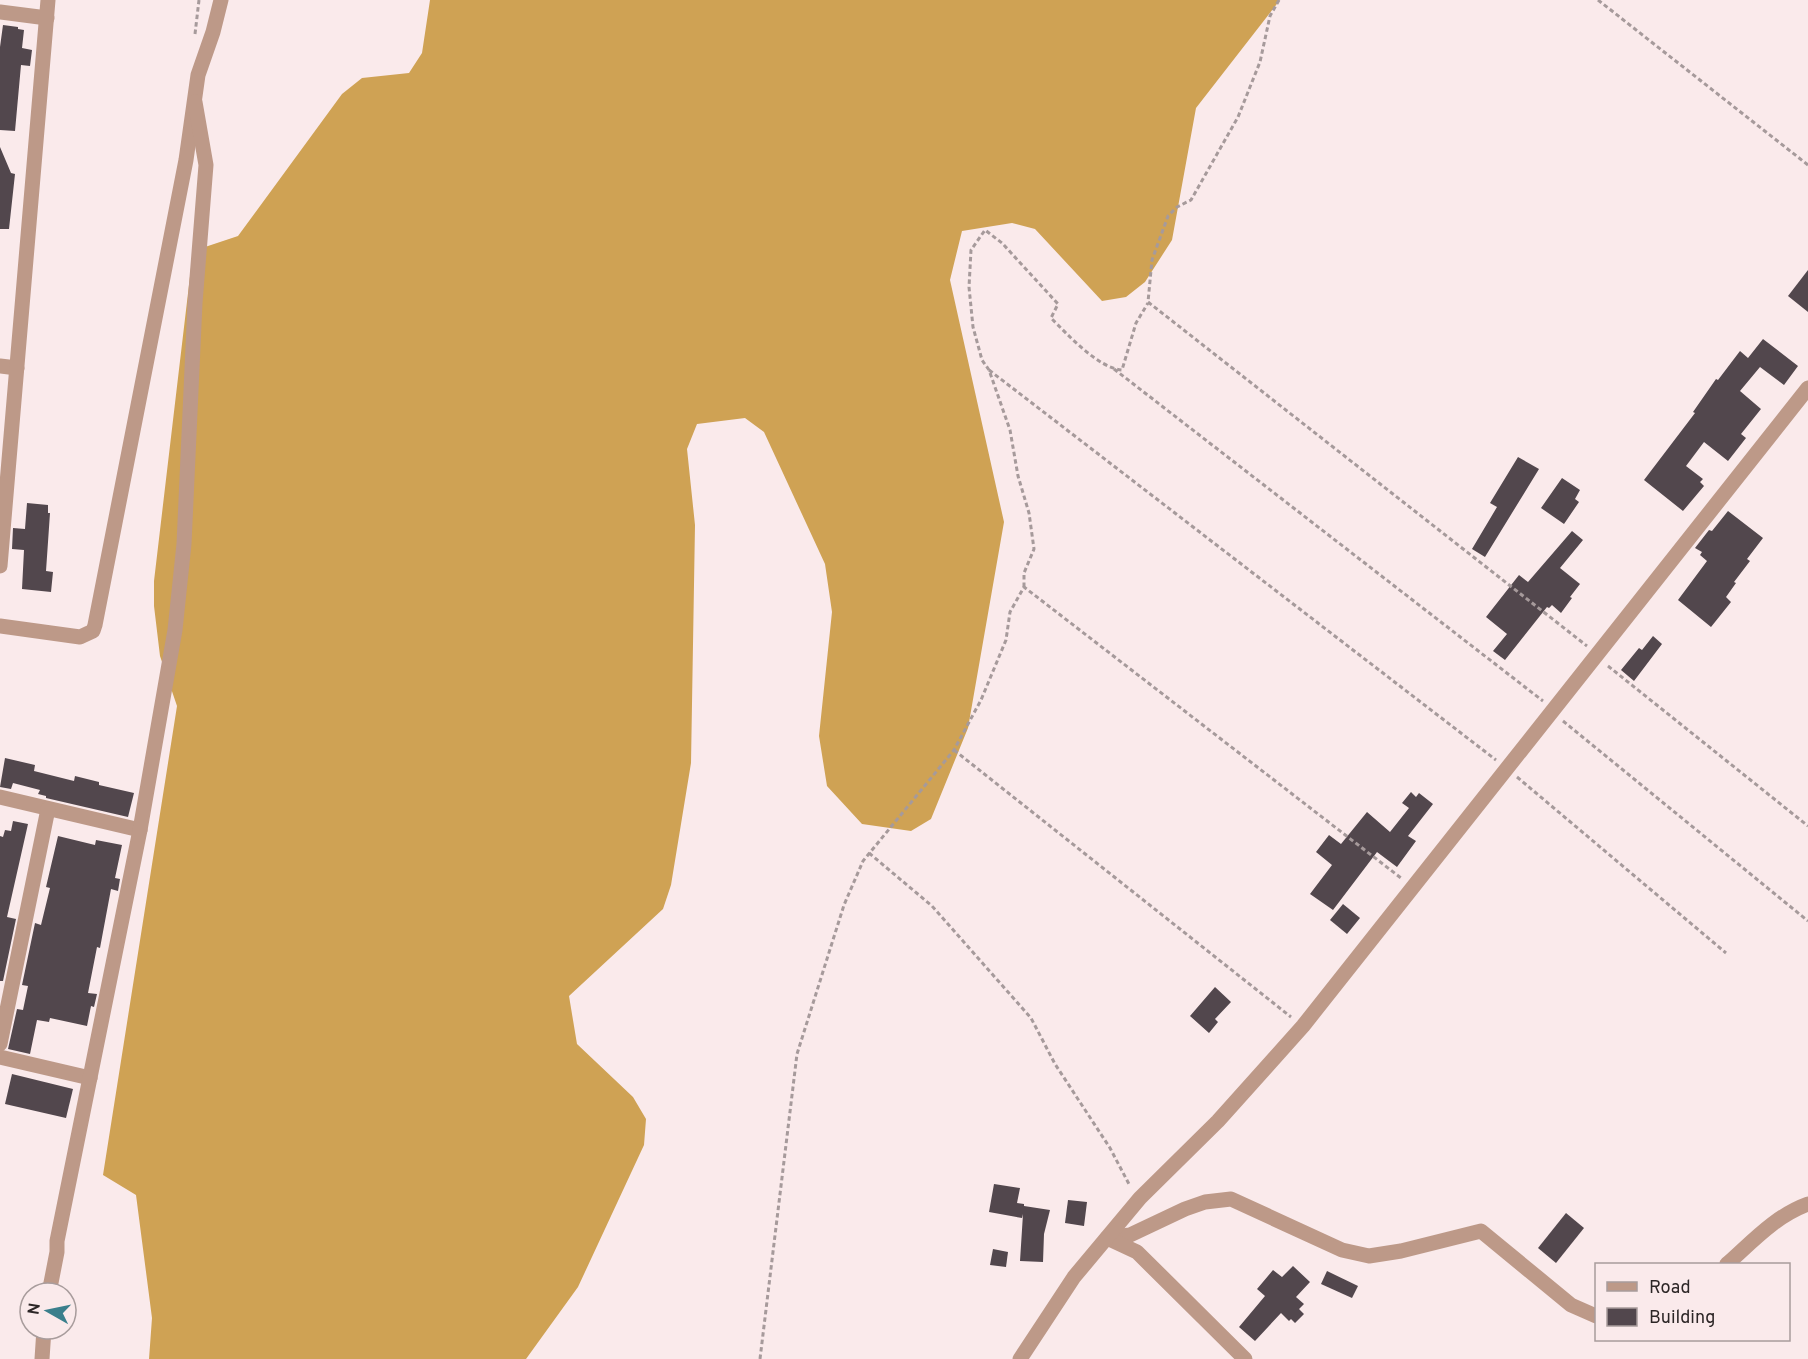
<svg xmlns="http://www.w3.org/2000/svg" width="1808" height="1359" font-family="Overpass,sans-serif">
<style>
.forest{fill:#cfa254}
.building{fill:#52474d}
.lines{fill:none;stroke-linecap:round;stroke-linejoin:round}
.path{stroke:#a69a9b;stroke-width:3;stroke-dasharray:4.5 3;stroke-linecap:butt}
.minor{stroke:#bd9988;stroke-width:15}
</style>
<rect width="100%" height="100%" fill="#faeaeb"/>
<polygon class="forest" points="430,0 1280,0 1196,108 1172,240 1145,282 1126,297 1102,301 1035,229 1012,223 962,231 950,280 1004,522 968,728 931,819 911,831 862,824 827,786 819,736 832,612 825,564 764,432 745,418 697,424 687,449 695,525 691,763 671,885 663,909 569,996 577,1044 633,1097 646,1119 644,1145 578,1287 526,1359 149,1359 152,1318 136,1195 103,1175 177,706 160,656 154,606 154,581 193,251 238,236 342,94 362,78 409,73 422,53"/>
<g class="building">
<polygon points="3,25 18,27 18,29 24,30 22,48 32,50 30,66 21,65 15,131 0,130 0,47"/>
<polygon points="0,147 11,173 15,174 9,229 0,229"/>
<polygon points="1808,270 1808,312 1788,296"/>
<polygon points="1763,339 1798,366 1784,385 1760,367 1740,391 1761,409 1741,434 1746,438 1728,461 1704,442 1686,466 1703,479 1700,482 1704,486 1683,511 1644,480 1695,413 1693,412 1716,379 1718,380 1740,351 1748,358"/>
<polygon points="1518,457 1539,469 1485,557 1472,549 1497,507 1490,503"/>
<polygon points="1562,478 1580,490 1575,499 1579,502 1564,524 1541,508"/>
<polygon points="27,503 48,505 48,513 50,513 46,571 53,572 51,592 22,589 24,550 12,549 13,528 25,529"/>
<polygon points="1728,511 1763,538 1747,559 1750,561 1734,582 1736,583 1726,597 1731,602 1711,627 1678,600 1707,561 1700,555 1702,552 1695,548 1709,530 1712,531"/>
<polygon points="1572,531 1583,540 1560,568 1580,584 1570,597 1572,598 1561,613 1552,605 1549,608 1547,607 1505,660 1493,651 1507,634 1486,617 1519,575 1528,582"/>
<polygon points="1653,636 1662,644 1634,681 1621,670 1639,648 1642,650"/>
<polygon points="5,758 35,765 34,771 74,781 75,776 99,782 99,785 134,793 128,817 46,798 46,796 38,794 40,790 13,783 11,789 0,787"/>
<polygon points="1411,792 1416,797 1419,793 1433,804 1408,836 1416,841 1397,867 1377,852 1333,910 1310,894 1332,865 1316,852 1329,835 1341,844 1367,812 1390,832 1409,808 1402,803"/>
<polygon points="13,821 28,824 7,917 16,919 3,981 0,981 0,836 3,837 5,830 11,831"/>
<polygon points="58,836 95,845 96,840 122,845 115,878 120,879 118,891 111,889 100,948 97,947 88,993 97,994 94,1007 91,1006 87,1026 50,1018 49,1022 37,1020 30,1054 8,1049 17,1009 23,1010 28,986 22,985 35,923 41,925 50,888 46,887"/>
<polygon points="1343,904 1360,918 1347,934 1330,920"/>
<polygon points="1215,987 1231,1002 1215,1019 1218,1022 1209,1033 1190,1016"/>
<polygon points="12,1074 73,1089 66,1118 5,1104"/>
<polygon points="994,1184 1020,1188 1017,1203 1024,1204 1024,1206 1050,1210 1044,1234 1043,1262 1020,1261 1023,1214 1022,1218 989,1212"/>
<polygon points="1068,1200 1087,1202 1084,1226 1065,1223"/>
<polygon points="1566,1213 1584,1228 1556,1263 1538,1248"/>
<polygon points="993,1249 1008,1252 1006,1267 990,1265"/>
<polygon points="1293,1266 1310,1282 1296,1297 1304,1304 1299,1309 1304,1314 1295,1323 1291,1319 1289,1321 1281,1313 1255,1341 1239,1327 1265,1296 1257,1289 1273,1270 1282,1277"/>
<polygon points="1327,1271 1358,1286 1352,1298 1321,1284"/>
</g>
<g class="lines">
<g class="path">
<polyline points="1279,0 1270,16 1260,62 1238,117 1191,200 1177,207 1168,216 1152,260 1148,302 1587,646"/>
<polyline points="1598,0 1808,165"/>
<polyline points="195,34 199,0"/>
<polyline points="1114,369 1543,701"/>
<polyline points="989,370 1496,760"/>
<path d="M1024 587V573L1034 549 1029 513 1018 476 1010 430 989 370 982 360 973 327 969 287 971 250 985 230 1002 243 1058 304 1051 318C1068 335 1098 368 1122 370L1136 323 1148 303"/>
<polyline points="1608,666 1808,826"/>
<polyline points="1563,721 1808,921"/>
<polyline points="954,750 1291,1017"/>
<polyline points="1517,777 1726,953"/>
<polyline points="869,853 932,906 1031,1018 1055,1064 1110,1148 1130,1186"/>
<polyline points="760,1359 797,1054 844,905 863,861 954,750 981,700 1006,640 1010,612 1024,587 1401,878"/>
</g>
<g class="minor">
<polyline points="0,12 47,18"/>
<polyline points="0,366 17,368"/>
<polyline points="0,566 48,0"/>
<polyline points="0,626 80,637 93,631 95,625 186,160 198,75 213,32 221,0"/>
<polyline points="0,797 140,830"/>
<polyline points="0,1044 48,809"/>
<polyline points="0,1057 90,1078"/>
<polyline points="1107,1238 1130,1235 1185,1209 1205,1202 1231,1199 1342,1250 1369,1256 1401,1251 1481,1231 1571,1305 1596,1316"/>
<polyline points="1107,1238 1137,1252 1245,1359"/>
<path d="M1727 1264C1752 1242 1775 1216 1808 1204"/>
<polyline points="49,1293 57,1252 57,1241 140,830 175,630 184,544 195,303 206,165 195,102"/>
<polyline points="42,1359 44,1329"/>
<polyline points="1020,1359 1074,1277 1140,1198 1218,1121 1303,1026 1808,388"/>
</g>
</g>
<rect x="1595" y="1263" width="195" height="78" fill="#faeaeb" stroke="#a89c9c" stroke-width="1.5"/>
<rect x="1607" y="1282" width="30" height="9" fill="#bd9988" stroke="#a89c9c" stroke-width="1.5"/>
<text x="1649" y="1293" font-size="18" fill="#2c2626">Road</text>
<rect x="1607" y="1308" width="30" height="18" fill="#52474d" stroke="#a89c9c" stroke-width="1.5"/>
<text x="1649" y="1323" font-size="18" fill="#2c2626">Building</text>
<g transform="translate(48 1311) rotate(279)"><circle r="28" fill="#faeaeb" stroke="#a89c9c" stroke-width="1.5"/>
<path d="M0-4.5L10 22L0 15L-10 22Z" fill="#3a7f8c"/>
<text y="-9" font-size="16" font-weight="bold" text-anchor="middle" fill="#2c2626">N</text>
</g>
</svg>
